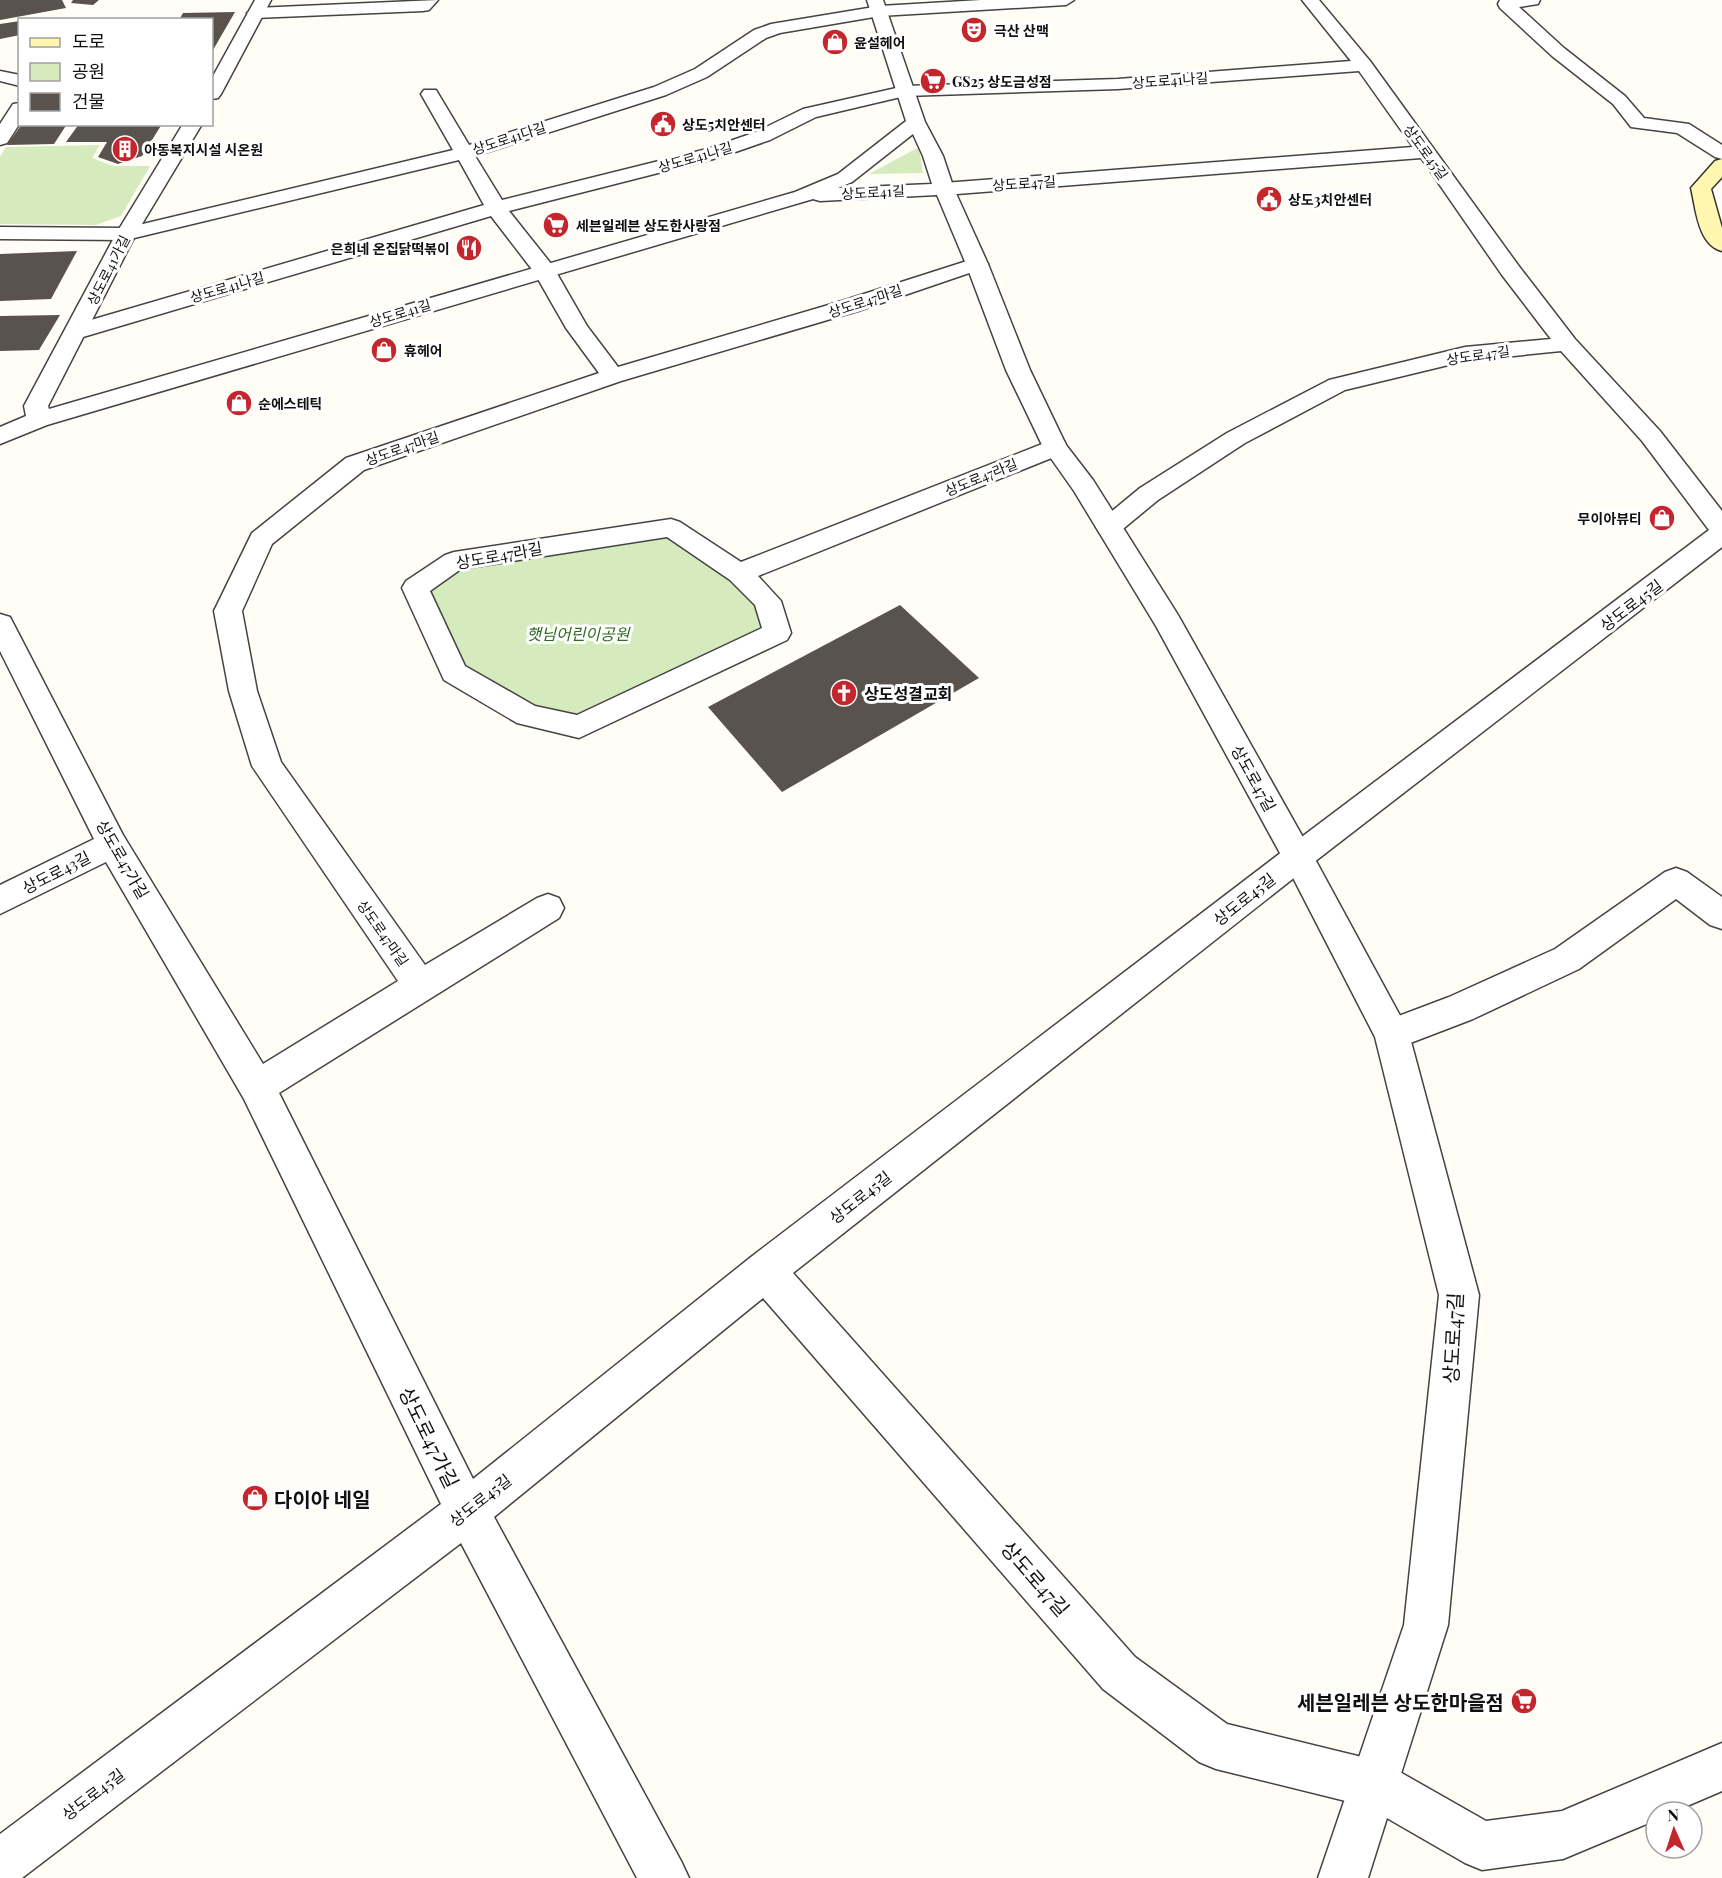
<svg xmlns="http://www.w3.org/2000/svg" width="1722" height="1878" font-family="'Playfair Display','Noto Sans KR',serif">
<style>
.green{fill:#d5ebbd}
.building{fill:#5a524d}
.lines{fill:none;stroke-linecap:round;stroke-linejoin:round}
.lane-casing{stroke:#444;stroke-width:3}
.street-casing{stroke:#444;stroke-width:3}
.secondary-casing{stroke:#333;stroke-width:3}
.lane{fill:#fff;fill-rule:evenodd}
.street{fill:#fff;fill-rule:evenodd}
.secondary{fill:#fff6b0;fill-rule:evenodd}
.labels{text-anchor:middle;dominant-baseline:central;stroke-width:6;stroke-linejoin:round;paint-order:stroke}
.far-poi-label{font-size:14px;font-weight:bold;fill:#111;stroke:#fff;text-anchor:start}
.far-street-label{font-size:14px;fill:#111;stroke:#fff}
.street-label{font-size:16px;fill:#111;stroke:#fff}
.park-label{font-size:16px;font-style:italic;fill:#2f6b1f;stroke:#fff}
.poi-label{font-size:16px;font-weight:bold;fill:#111;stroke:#fff;text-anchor:start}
.near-street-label{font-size:20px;fill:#111;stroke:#fff}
.near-poi-label{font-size:20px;font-weight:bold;fill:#111;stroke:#fff;text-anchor:start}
</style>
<rect width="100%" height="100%" fill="#fffdf5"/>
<g class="green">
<polygon points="100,145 92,158 113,166 150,166 121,216 96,225 0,224 0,157 6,147"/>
<polygon points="919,147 923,173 869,174"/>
<polygon points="670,535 734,575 777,633 588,723 546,714 477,677 438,636 420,592 467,561"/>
</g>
<g class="building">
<polygon points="0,0 62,0 66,8 0,20"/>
<polygon points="73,0 99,0 93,5 71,3"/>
<polygon points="235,12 213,50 212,50 212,20 179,20 183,13"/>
<polygon points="20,21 20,35 0,39 0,24"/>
<polygon points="22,124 67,124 54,144 7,145"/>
<polygon points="79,124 162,124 142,156 118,164 98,157 107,142 66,142"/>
<polygon points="77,251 51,299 0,301 0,254"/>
<polygon points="60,315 39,350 0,351 0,316"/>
<polygon points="900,605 979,678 782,792 708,707"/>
</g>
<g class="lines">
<defs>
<g id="lane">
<polygon points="438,0 429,10 423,11 255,18 247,13 255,8"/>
<path d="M981 0H1074L1066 5 880 16 780 33 766 38 707 77 666 95 475 156 502 200 707 149 756 132 803 109 905 86 1118 79 1351 61 1302 0H1319L1370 61 1518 265 1575 339 1660 431 1722 511V547L1309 866 793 1273 1135 1657 1227 1724 1374 1760 1391 1767 1486 1821 1562 1811 1722 1743V1791L1673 1812H1656V1820L1563 1859 1482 1870 1465 1863 1366 1806 1216 1769 1199 1762 1103 1689 763 1298 494 1517 681 1861 689 1878H637L461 1543 22 1878H0V1834L441 1504 244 1099 106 862 0 914V885L94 839 0 651V614L10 617 123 835 263 1064 398 981 252 766 229 691 214 611 252 533 346 458 599 373 566 328 534 272 491 216 83 337 75 339 67 337 64 332 67 327 484 205 459 160 126 240 0 239V227L126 228 453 150 421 94 424 90H436L469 145 654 87 695 69 754 30 771 24 880 6ZM1359 71 1413 147 944 183 937 185 934 189 937 193 944 195 1421 158 1502 275 1551 339 1465 347 1329 380 1227 433 1140 488 1100 521 1096 527 1100 533 1109 536 1118 533 1158 500 1245 443 1345 390 1465 361 1561 351 1642 441 1709 530 1287 848 751 1257 473 1479 279 1093 559 918 564 908 559 898 548 894 537 898 425 965 281 762 257 691 242 611 272 544 364 470 621 381 858 311 984 268 988 264 984 260 977 258 970 260 842 301 618 367 587 326 552 265 509 211 721 157 770 140 816 117 905 96 1118 89Z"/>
<polygon points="1500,0 1540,0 1538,4 1519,7 1564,48 1625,96 1644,118 1689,124 1722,145 1722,159 1715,157 1677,133 1631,127 1613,104 1552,56 1500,8 1498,4"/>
<polygon points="0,71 20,75 20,86 0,81"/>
<polygon points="20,103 20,123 7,143 0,145 0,124 13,104"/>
<path d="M1055 439 1064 441 1067 447 1064 453 758 576 781 601 791 633 787 640 579 738 517 723 444 680 402 588 406 581 445 555 454 552 671 519 680 522 741 562ZM667 537 730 580 755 605 762 628 577 715 535 706 465 666 430 591 461 569Z"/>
<polygon points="1676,868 1687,872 1722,897 1722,929 1710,925 1676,899 1579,969 1473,1019 1392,1050 1380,1045 1375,1034 1380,1023 1449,997 1555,949 1665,872"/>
</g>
<g id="street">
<polygon points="255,0 271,0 221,94 218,98 212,99 212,78"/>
<path d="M867 0H883L925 122 943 156 954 189 988 264 1030 370 1066 445 1093 480 1178 615 1309 848 1404 1023 1409 1034 1479 1295 1448 1625 1368 1878H1318L1404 1625 1439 1295 1375 1037 1287 866 1156 626 1074 491 1043 447 1006 370 966 264 937 195 820 201 813 199 47 425 0 444V427L26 416 24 406 116 234 183 124H202L136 234 48 406 49 409 795 192 838 174 906 121ZM913 134 923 156 932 184 838 188 852 182Z"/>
</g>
<path id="secondary" d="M1722 159V177L1711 189 1722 228V251C1698 245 1696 209 1691 188L1715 161Z"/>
</defs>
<use href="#lane" class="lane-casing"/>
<use href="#street" class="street-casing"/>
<use href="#secondary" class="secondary-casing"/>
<use href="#lane" class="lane"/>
<use href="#street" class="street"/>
<use href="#secondary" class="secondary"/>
</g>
<defs>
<symbol id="theatre-disc" viewBox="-11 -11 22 22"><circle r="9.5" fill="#c4262e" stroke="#fff"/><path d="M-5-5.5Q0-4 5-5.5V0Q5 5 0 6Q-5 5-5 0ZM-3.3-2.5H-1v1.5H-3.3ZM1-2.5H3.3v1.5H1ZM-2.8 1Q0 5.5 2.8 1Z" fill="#fff"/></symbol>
<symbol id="shop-disc" viewBox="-11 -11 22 22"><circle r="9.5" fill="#c4262e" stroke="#fff"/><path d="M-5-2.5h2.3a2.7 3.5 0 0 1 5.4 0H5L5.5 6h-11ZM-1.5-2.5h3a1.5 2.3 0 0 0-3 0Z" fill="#fff"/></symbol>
<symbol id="supermarket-disc" viewBox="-11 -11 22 22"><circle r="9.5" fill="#c4262e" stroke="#fff"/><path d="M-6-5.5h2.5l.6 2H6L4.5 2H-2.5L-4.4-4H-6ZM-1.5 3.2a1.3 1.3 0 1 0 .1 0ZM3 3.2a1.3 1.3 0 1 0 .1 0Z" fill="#fff"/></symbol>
<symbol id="civic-disc" viewBox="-11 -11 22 22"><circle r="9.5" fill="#c4262e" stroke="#fff"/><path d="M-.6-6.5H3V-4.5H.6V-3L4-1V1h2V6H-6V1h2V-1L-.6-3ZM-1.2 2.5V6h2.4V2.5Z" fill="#fff"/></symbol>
<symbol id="building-disc" viewBox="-11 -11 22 22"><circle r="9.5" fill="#c4262e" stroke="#fff"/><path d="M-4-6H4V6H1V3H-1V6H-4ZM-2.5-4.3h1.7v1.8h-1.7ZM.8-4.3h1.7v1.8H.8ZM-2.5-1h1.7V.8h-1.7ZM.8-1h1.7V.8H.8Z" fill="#fff"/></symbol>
<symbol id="restaurant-disc" viewBox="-11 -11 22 22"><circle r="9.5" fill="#c4262e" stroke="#fff"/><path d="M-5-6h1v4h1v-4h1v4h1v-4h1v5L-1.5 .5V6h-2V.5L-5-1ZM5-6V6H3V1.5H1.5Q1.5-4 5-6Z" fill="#fff"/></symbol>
<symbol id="church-disc" viewBox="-11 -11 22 22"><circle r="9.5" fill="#c4262e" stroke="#fff"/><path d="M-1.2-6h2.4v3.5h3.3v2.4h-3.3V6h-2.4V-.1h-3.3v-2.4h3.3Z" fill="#fff"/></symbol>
</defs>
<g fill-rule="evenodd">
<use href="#theatre-disc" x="959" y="15" width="30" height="30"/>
<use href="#shop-disc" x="820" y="27" width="30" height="30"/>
<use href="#supermarket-disc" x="918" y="66" width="30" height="30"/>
<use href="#civic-disc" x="648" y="109" width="30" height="30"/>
<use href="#building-disc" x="110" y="134" width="30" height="30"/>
<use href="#civic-disc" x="1254" y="184" width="30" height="30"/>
<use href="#supermarket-disc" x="541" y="210" width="30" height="30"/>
<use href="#restaurant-disc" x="454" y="233" width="30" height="30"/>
<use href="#shop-disc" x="369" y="335" width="30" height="30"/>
<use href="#shop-disc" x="224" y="388" width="30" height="30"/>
<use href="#shop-disc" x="1647" y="503" width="30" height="30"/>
<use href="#church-disc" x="829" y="678" width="30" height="30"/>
<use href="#shop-disc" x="240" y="1483" width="30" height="30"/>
<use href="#supermarket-disc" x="1509" y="1686" width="30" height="30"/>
</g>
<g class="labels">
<g class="far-poi-label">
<text x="994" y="30">극산 산맥</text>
<text x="854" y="42">윤설헤어</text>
<text x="952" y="81">GS25 상도금성점</text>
<text x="682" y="124">상도5치안센터</text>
<text x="144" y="149">아동복지시설 시온원</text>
<text x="1288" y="199">상도3치안센터</text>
<text x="576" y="225">세븐일레븐 상도한사랑점</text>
<text x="450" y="248" text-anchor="end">은희네 온집닭떡볶이</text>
<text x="404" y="350">휴헤어</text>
<text x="258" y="403">순에스테틱</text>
<text x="1642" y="518" text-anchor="end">무이아뷰티</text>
</g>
<g class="far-street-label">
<text transform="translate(1170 80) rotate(-4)">상도로41나길</text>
<text transform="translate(509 138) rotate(-18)">상도로41다길</text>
<text transform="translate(1426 152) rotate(54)">상도로45길</text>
<text transform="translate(695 157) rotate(-16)">상도로41나길</text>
<text transform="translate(1024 183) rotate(-4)">상도로47길</text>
<text transform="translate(873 192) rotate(-3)">상도로41길</text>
<text transform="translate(108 270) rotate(-63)">상도로41가길</text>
<text transform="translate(227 287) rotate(-16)">상도로41나길</text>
<text transform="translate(865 301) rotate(-18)">상도로47마길</text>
<text transform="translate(400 313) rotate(-17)">상도로41길</text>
<text transform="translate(1478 355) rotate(-8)">상도로47길</text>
<text transform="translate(402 448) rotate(-19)">상도로47마길</text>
<text transform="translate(981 477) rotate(-22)">상도로47라길</text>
<text transform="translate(383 933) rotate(55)">상도로47마길</text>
</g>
<g class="street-label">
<text transform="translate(499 555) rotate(-10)">상도로47라길</text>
<text transform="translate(1631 605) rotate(-37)">상도로45길</text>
<text transform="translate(1254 778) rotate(61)">상도로47길</text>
<text transform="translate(123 859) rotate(60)">상도로47가길</text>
<text transform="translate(56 872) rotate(-27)">상도로43길</text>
<text transform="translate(1244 899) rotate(-38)">상도로45길</text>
<text transform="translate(860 1197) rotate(-38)">상도로45길</text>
<text transform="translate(480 1500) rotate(-38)">상도로45길</text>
<text transform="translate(93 1794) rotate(-37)">상도로45길</text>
</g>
<g class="park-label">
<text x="578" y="633">햇님어린이공원</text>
</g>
<g class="poi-label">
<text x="864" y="693">상도성결교회</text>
</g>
<g class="near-street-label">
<text transform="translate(1452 1338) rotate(-87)">상도로47길</text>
<text transform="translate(430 1437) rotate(64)">상도로47가길</text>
<text transform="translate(1036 1578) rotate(49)">상도로47길</text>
</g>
<g class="near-poi-label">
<text x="274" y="1498">다이아 네일</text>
<text x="1504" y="1701" text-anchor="end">세븐일레븐 상도한마을점</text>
</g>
</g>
<rect x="18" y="18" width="195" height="108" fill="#ffffff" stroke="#a0a0a0" stroke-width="1.5"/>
<rect x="30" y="38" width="30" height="9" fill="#fff6b0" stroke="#a0a0a0" stroke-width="1.5"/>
<text x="72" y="48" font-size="18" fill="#111111">도로</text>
<rect x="30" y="63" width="30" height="18" fill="#d5ebbd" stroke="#a0a0a0" stroke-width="1.5"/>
<text x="72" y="78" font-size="18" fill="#111111">공원</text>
<rect x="30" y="93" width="30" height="18" fill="#5a524d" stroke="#a0a0a0" stroke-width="1.5"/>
<text x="72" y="108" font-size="18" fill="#111111">건물</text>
<g transform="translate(1674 1830) rotate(357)"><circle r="28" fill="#ffffff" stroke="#a0a0a0" stroke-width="1.5"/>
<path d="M0-4.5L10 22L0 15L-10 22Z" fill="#c4262e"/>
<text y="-9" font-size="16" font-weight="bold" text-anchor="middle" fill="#111111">N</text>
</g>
</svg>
